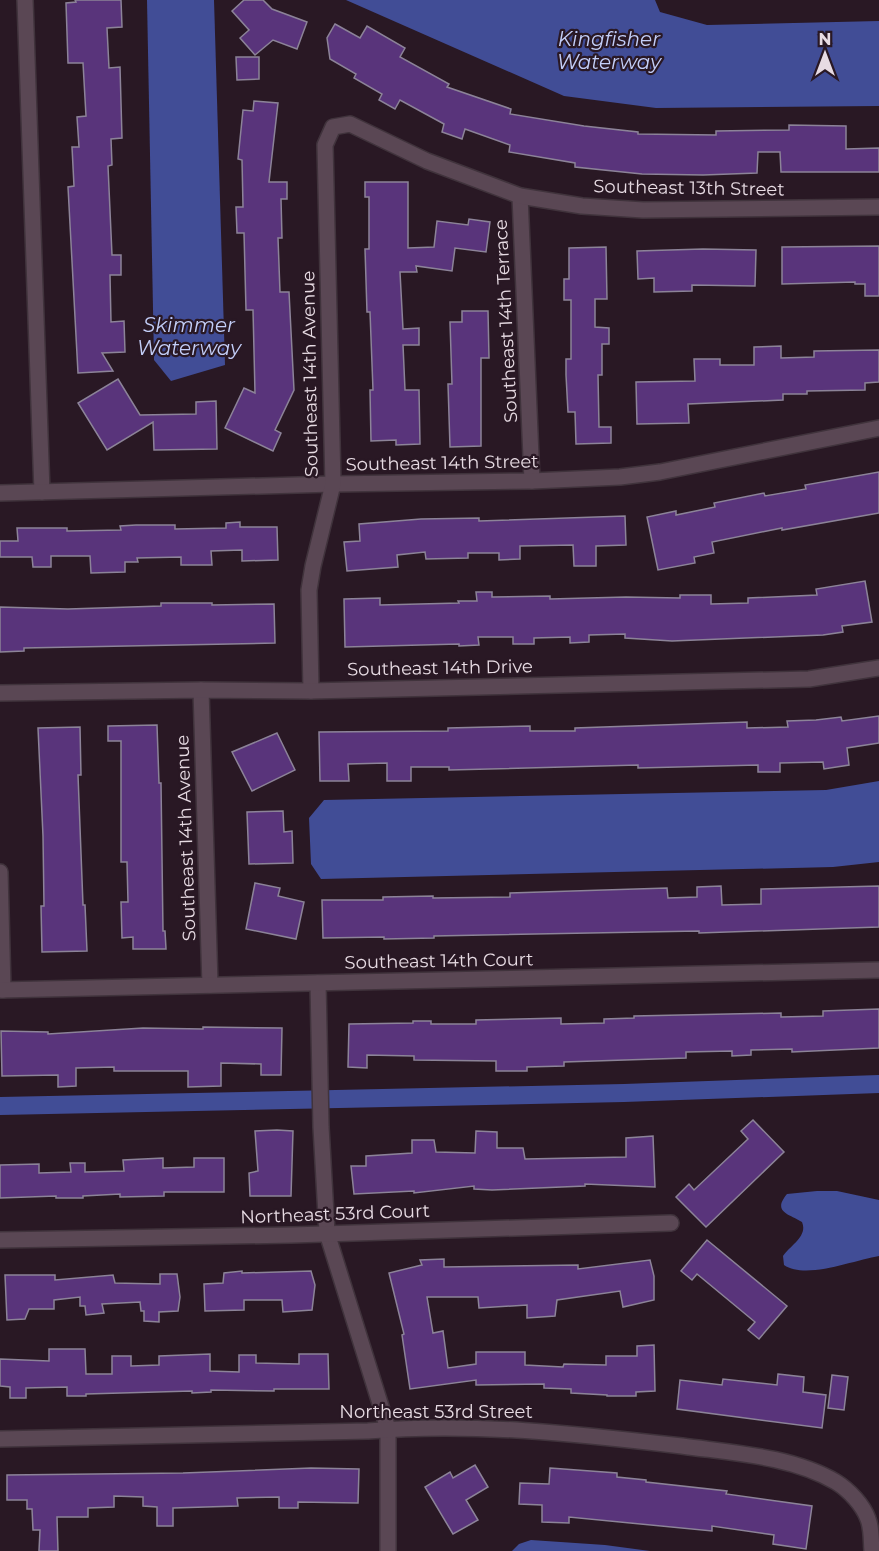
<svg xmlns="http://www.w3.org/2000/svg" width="879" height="1551" font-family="Montserrat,sans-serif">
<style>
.water{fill:#414d96}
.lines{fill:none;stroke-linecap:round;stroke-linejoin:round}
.canal{stroke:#414d96;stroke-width:18}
.building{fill:#59347b;stroke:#8c8398;stroke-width:1.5}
.minor-casing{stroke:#40333c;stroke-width:18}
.minor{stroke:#5a4754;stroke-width:15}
.labels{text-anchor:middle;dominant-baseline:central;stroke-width:4.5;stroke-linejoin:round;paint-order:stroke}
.street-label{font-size:18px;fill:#e7dbe3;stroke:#291824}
.water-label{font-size:20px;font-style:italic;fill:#c3cef8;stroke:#291824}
</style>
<rect width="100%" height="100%" fill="#291824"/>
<g class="water">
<polygon points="147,0 214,0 225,365 171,381 154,360"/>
<polygon points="346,0 655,0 660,12 707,25 879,21 879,106 656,108 564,96"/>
<polygon points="879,781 879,862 833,867 321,879 311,864 309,818 324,800 826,790"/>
<path d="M817 1191H837L879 1200V1256C854 1260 806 1280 784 1265L783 1256C791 1245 808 1236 802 1222 789 1214 772 1212 787 1194Z"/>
<polygon points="531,1540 605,1545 650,1551 512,1551 519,1544"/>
</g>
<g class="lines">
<polyline class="canal" points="0,1106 624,1093 879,1084"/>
</g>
<g class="building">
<polygon points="75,0 121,0 122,27 107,28 109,68 120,67 122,138 111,139 112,165 108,166 112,255 121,255 121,275 110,275 111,322 124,321 125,352 102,353 113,371 78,373 68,187 74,186 72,147 79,147 77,117 86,116 83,63 68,63 66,3 76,2"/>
<polygon points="244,0 263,0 272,9 307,22 297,49 273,40 255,55 240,38 249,30 232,11"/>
<polygon points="335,24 360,38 367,26 405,48 400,57 449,84 447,87 511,109 510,114 584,126 638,132 638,134 716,135 716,131 789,130 789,125 846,126 846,149 879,148 879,172 781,172 780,152 758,152 757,173 703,175 642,174 575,167 575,163 509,152 510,145 465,129 462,139 442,132 444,124 400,100 395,109 379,100 382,94 354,78 356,74 330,59 327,38"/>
<polygon points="236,57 259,57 259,79 237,80"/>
<polygon points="254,101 278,103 269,182 287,182 287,199 281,199 282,238 278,238 280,292 289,292 294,390 275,430 281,433 273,451 225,428 244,388 255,393 253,310 246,310 244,233 237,233 236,207 243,207 242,160 238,159 243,110 253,111"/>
<polygon points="365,182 408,182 408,248 434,247 437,221 468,225 469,219 490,222 486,252 455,248 452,271 416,266 417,272 400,272 403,329 419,328 419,345 403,345 405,390 419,390 420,444 396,445 396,440 371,441 370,390 373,390 370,312 367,312 365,249 369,249 369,197 365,197"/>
<polygon points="879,246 879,296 865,296 865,284 855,284 855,282 782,284 782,247"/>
<polygon points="606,247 607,299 595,299 595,327 609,328 609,344 602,344 602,375 598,375 599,427 611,427 611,443 576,444 575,412 568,412 566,375 566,359 571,359 571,300 564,300 564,279 569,279 569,248"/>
<polygon points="703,249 756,250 755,286 692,285 692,291 654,292 654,278 638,279 637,251"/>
<polygon points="462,311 488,311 489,358 481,358 481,446 450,447 448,384 452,384 450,322 462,322"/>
<polygon points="781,346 781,358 814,357 814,351 879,350 879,382 865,383 865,390 807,391 807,394 783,394 783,400 688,404 689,423 637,424 636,382 695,381 694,359 720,359 720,365 754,365 754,347"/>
<polygon points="118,379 140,415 196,414 196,402 216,401 217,449 154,450 153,422 107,450 78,403"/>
<polygon points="879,472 879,513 782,530 782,528 712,542 714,553 694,557 695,563 658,570 647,517 676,511 676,515 715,507 714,503 764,493 765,496 806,489 805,485"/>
<polygon points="625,516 626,545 596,546 596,566 574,566 573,545 520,546 520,559 499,560 499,553 468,553 468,558 426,559 425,552 397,555 398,567 347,571 344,542 360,541 359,524 421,519 479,518 479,521"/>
<polygon points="240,522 240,527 277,527 278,560 242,561 242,550 211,551 212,565 181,565 181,557 137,558 138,562 125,562 125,572 91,573 90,556 51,556 51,567 33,567 32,557 0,557 0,541 18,541 17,528 67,528 67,531 121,530 120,526 136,525 175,525 175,529 226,528 226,523"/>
<polygon points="865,581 872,622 842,626 843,632 823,635 672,641 625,638 625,634 589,635 589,642 570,643 570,637 534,638 534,644 513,644 513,637 478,637 479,645 459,646 459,644 345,647 344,599 380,598 380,605 459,603 458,601 477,601 476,592 492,592 492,597 550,596 550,599 626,597 680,598 680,595 711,595 711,604 748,603 748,598 817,595 816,589"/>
<polygon points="161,603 212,603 212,605 274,604 275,643 24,648 24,651 0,652 0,607 68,609 161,606"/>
<polygon points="879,716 879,743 847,748 849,765 824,769 823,762 780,763 780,772 758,772 758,765 638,768 638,765 449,770 449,767 411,767 411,781 387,781 387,763 348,764 349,781 320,781 319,732 448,731 448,728 530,726 530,731 575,731 575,728 747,722 747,728 788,727 787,721 816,720 841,717 842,721"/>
<polygon points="157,725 159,783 161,783 163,931 165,931 166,949 133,949 133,937 122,938 121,902 128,902 127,862 121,862 121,741 108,741 108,726"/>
<polygon points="80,727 81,775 78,775 83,905 85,905 87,951 42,952 41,906 44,906 43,836 38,728"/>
<polygon points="277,733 295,770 252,791 232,752"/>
<polygon points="283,811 284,832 292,831 293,863 249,864 247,812"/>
<polygon points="255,883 280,888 278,896 304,902 296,939 246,929"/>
<polygon points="721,886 722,905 761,904 761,889 879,886 879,927 699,933 699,931 434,936 434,938 384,939 384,937 323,938 322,900 383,900 383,897 433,896 433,898 510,897 510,893 667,888 668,898 697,897 697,887"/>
<polygon points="879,1009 879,1048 792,1052 792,1049 751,1050 751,1055 732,1056 732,1051 686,1052 686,1058 564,1062 564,1066 527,1067 527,1071 496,1071 496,1061 414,1060 414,1056 367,1055 367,1068 348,1067 349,1024 413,1023 413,1021 431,1021 431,1024 476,1024 476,1020 561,1018 561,1024 604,1023 604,1019 634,1018 634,1016 781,1013 781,1017 823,1016 823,1011"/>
<polygon points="203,1027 282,1028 281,1075 261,1075 261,1064 221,1063 221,1086 188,1087 188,1071 114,1071 114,1067 76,1068 76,1086 58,1087 58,1075 2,1076 1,1031 48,1032 48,1034 143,1028 203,1029"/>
<polygon points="753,1120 784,1152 706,1227 676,1197 689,1184 694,1190 748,1139 741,1131"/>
<polygon points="277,1130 293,1131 291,1196 250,1196 249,1173 258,1171 255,1131"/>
<polygon points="476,1131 497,1132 497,1148 523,1148 525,1159 626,1157 626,1138 653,1136 655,1187 585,1184 585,1186 492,1190 474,1189 474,1186 414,1193 414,1191 354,1194 351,1166 366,1166 366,1156 412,1153 412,1140 434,1140 436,1152 475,1153"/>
<polygon points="163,1158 163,1168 194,1167 194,1158 224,1158 224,1192 164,1192 164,1196 120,1197 120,1194 83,1196 83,1198 56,1198 56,1196 0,1198 0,1165 39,1164 39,1173 71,1172 70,1163 85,1163 85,1172 124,1171 123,1160"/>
<polygon points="707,1240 787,1306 759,1339 748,1330 755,1322 697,1274 692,1280 681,1271"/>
<polygon points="444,1259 444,1267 578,1265 578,1269 650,1260 654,1276 654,1300 623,1307 620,1291 557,1300 555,1316 527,1318 527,1305 479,1308 478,1297 427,1297 433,1333 443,1331 448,1368 476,1364 476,1352 525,1352 525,1365 563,1367 564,1364 606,1365 606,1356 637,1356 637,1346 654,1345 655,1391 636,1392 636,1396 607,1396 607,1395 571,1393 571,1389 544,1388 544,1384 476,1385 476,1380 410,1389 402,1335 404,1334 389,1273 422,1265 420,1260"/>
<polygon points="242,1271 242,1273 311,1271 315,1285 312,1310 283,1312 282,1300 244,1300 244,1310 205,1311 204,1284 223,1283 224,1273"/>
<polygon points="160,1274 177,1274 180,1297 178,1311 159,1312 159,1322 144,1321 144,1311 141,1311 140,1302 102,1304 104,1313 86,1315 85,1306 80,1306 80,1297 54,1300 54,1309 29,1309 25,1319 7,1320 5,1275 55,1275 55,1280 113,1275 115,1283 160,1284"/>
<polygon points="49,1349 85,1349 86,1374 112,1374 112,1356 131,1356 131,1366 159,1365 159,1356 210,1354 210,1371 239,1372 239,1355 256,1355 256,1363 299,1364 299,1354 328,1354 329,1389 274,1389 274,1391 211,1390 211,1392 192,1393 192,1391 86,1394 86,1396 67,1396 67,1387 26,1388 26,1398 10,1398 10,1387 0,1386 0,1359 49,1361"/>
<polygon points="778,1374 804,1377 803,1392 826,1395 822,1428 677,1409 680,1380 722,1385 723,1379 777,1385"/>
<polygon points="832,1375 848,1377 844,1410 828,1408"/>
<polygon points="475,1465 488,1487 466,1500 478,1520 453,1534 425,1487 450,1472 453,1478"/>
<polygon points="311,1468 359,1469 358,1503 298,1502 298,1508 279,1508 279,1497 237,1498 238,1506 173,1508 173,1526 157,1526 157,1507 143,1506 143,1497 114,1496 114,1507 88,1508 88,1517 57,1517 58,1551 39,1551 40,1530 33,1530 32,1509 27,1509 27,1500 7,1500 7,1475 183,1473"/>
<polygon points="550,1468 617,1473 617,1477 646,1480 646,1482 727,1491 726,1494 812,1506 806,1549 773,1544 774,1535 712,1526 712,1531 569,1517 569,1523 542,1522 542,1505 519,1504 520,1483 549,1484"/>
</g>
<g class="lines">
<defs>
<g id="minor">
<polyline points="25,0 42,492"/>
<polyline points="520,196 532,481"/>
<polyline points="0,493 333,484 532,481 620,477 660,472 879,428"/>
<polyline points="201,690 210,985"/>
<polyline points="311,691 309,590 313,566 333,484 325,145 333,127 350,124 427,161 520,196 582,206 643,210 879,207"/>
<polyline points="0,693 201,690 311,691 809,679 879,668"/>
<polyline points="0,872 3,990"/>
<polyline points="318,983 321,1127 327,1233 388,1429 388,1551"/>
<polyline points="0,990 879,970"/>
<polyline points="0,1240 292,1235 671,1223"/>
<path d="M0 1439 368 1431C473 1422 578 1434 682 1446 732 1453 792 1456 836 1482 849 1490 863 1505 868 1519 872 1529 871 1541 872 1551"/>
</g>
</defs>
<use href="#minor" class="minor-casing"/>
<use href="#minor" class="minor"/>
</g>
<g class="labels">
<g class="street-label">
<text transform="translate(689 188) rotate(1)">Southeast 13th Street</text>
<text transform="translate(506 321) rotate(-93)">Southeast 14th Terrace</text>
<text transform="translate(310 374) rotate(-91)">Southeast 14th Avenue</text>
<text transform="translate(442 463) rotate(-1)">Southeast 14th Street</text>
<text transform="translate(440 668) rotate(-1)">Southeast 14th Drive</text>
<text transform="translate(186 838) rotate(-92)">Southeast 14th Avenue</text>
<text transform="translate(439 961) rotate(-1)">Southeast 14th Court</text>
<text transform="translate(335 1214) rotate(-2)">Northeast 53rd Court</text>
<text x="436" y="1412">Northeast 53rd Street</text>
</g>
<g class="water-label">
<text x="609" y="39">Kingfisher<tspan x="609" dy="23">Waterway</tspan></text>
<text x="189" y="325">Skimmer<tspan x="189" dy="23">Waterway</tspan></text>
</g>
</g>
<g transform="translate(825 54)" stroke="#291824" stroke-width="4.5" paint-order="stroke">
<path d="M0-4.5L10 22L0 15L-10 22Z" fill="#e7dbe3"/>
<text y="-9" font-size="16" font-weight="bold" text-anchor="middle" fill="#e7dbe3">N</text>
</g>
</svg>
